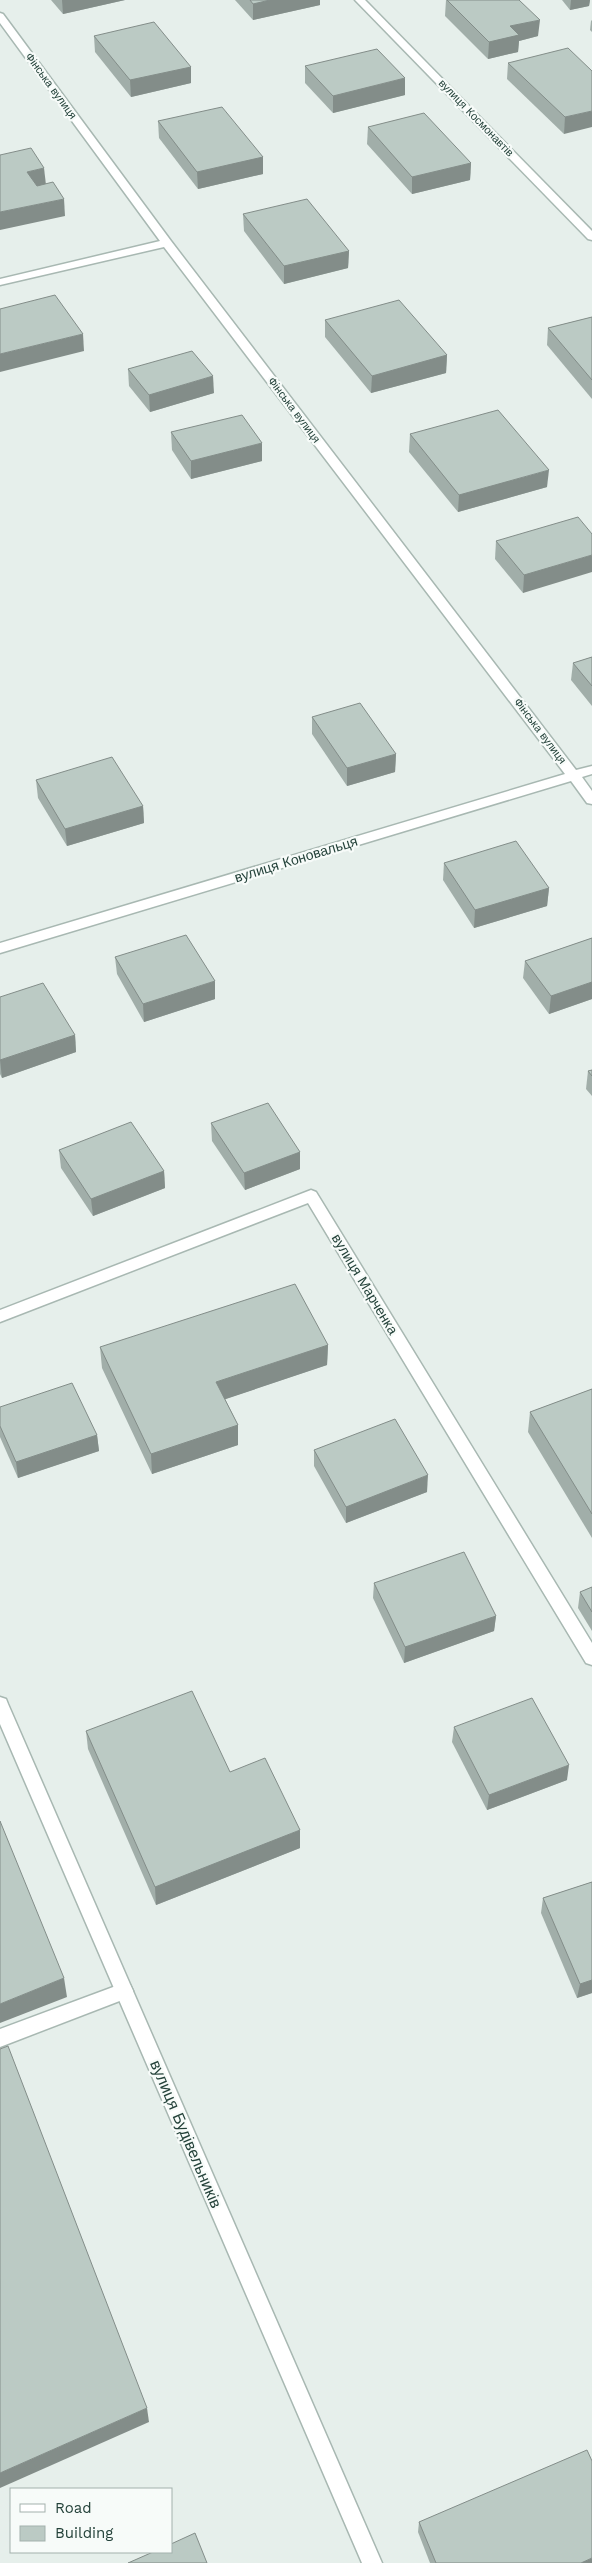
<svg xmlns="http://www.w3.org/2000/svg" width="592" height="2563" font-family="'Work Sans',sans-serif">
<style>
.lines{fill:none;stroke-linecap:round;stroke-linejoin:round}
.lane-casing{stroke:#a8b8b2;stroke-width:3}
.street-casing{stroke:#a8b8b2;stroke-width:3}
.lane{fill:#fff;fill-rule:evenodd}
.street{fill:#fff;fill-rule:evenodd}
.wall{fill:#a1aea9}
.shaded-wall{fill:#838d89}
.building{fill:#bbcac4;stroke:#838d89}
.labels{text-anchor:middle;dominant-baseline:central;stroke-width:4.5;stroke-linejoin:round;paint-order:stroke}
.far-street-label{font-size:11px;fill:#24423a;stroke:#f7fbf9}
.street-label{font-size:14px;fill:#24423a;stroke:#f7fbf9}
.near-street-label{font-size:16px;fill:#24423a;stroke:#f7fbf9}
</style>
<rect width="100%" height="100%" fill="#e6efeb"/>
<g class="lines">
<defs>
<polygon id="lane" points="124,1983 130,1985 133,1991 130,1997 0,2047 0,2029"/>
<g id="street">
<polygon points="355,0 365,0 592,231 592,240 588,239"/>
<polygon points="0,13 3,14 171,241 576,770 592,766 592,774 582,777 592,791 592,804 587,803 571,781 0,953 0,943 565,774 164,247 0,285 0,279 160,241 0,23"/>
<polygon points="311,1190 316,1192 592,1643 592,1665 586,1663 308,1203 0,1322 0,1310"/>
<polygon points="0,1697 6,1699 8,1704 382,2563 362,2563 0,1724"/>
</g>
</defs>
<use href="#lane" class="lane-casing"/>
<use href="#street" class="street-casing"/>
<use href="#lane" class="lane"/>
<use href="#street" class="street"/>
</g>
<g class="wall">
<polygon points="51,0 125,0 63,14"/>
<polygon points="235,0 320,0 320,5 253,20"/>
<polygon points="446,0 519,0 538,36 519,41 518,52 488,59 445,16"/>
<polygon points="562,0 590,0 589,6 570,10"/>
<polygon points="592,20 592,32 590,30 591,21"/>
<polygon points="94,36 191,67 191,83 131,97 95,52"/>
<polygon points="508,63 592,71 564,134 507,79"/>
<polygon points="305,66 405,95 333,113 305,83"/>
<polygon points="158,121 263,157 263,174 198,189 159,138"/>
<polygon points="368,127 471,163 470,180 412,194 367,144"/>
<polygon points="243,214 349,251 348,268 284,284 244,231"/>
<polygon points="592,317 592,399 547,345 548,328"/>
<polygon points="325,320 447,355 446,373 371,393 325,337"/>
<polygon points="128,369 214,393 150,412 129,386"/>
<polygon points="171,432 262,461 191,479 172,450"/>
<polygon points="410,434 547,487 458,512 409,452"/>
<polygon points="592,534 523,593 495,559 496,541"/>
<polygon points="592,657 592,706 571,680 573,663"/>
<polygon points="312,717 396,754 395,772 347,786 312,734"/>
<polygon points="36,780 143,806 144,823 67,846 38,798"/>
<polygon points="444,863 549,888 547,906 474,928 443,880"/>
<polygon points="592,938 592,999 549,1014 523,978 525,961"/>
<polygon points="115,957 215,999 144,1022 117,974"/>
<polygon points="0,997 75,1035 76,1052 2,1078 0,1074"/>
<polygon points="592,1070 592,1096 586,1089 588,1071"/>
<polygon points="211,1123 300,1152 300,1169 245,1190 212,1141"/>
<polygon points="59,1150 164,1171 165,1188 93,1216 61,1168"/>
<polygon points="328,1345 327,1365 225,1399 238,1425 238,1445 152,1474 102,1368 100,1347"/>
<polygon points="592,1389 592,1538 528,1432 530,1412"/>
<polygon points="0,1407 97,1435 99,1451 18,1478 0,1437"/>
<polygon points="314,1450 427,1492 346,1523 314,1466"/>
<polygon points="374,1583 496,1616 494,1631 404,1663 373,1598"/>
<polygon points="592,1587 592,1631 578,1608 580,1592"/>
<polygon points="454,1727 567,1780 487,1810 452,1742"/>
<polygon points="86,1731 230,1772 300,1848 156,1905 88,1749"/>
<polygon points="592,1882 592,1993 577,1998 541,1913 543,1898"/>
<polygon points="419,2522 592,2563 430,2563 418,2532"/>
</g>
<g class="shaded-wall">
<polygon points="62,0 125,0 63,14"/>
<polygon points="270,0 320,0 320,5 253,20 253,4"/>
<polygon points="571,0 590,0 589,6 570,10"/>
<polygon points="540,20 538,36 519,41 518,52 488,59 489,42 510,26"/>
<polygon points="191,67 191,83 131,97 130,80"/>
<polygon points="405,78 405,95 333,113 333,96"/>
<polygon points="592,111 592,127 564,134 565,117"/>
<polygon points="263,157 263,174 198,189 197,172"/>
<polygon points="471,163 470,180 412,194 412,177"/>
<polygon points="44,168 46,185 28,189 27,172"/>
<polygon points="64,199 65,216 0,230 0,212"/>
<polygon points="349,251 348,268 284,284 284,266"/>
<polygon points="83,334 84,351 0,372 0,354"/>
<polygon points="447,355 446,373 371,393 372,376"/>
<polygon points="213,376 214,393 150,412 149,395"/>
<polygon points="262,443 262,461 191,479 191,461"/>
<polygon points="549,470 547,487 458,512 459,495"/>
<polygon points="592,555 592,572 523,593 524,575"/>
<polygon points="396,754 395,772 347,786 347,768"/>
<polygon points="143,806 144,823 67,846 65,829"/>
<polygon points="549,888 547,906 474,928 475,910"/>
<polygon points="215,981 215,999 144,1022 143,1004"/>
<polygon points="592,982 592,999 549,1014 551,996"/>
<polygon points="75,1035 76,1052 2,1078 0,1060"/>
<polygon points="300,1152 300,1169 245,1190 244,1173"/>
<polygon points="164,1171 165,1188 93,1216 91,1199"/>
<polygon points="328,1345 327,1365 217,1402 216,1382"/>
<polygon points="238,1425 238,1445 152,1474 151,1454"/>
<polygon points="97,1435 99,1451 18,1478 16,1462"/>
<polygon points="428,1475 427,1492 346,1523 346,1507"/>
<polygon points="496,1616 494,1631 404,1663 405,1647"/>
<polygon points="569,1765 567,1780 487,1810 489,1795"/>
<polygon points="300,1830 300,1848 156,1905 155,1887"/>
<polygon points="64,1978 67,1997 0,2023 0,2004"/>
<polygon points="592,1980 592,1993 577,1998 580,1984"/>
<polygon points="147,2408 149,2422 0,2488 0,2473"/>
<polygon points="592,2558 592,2563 581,2563"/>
</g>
<g class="building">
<polygon points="250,0 270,0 253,4"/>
<polygon points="447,0 519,0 540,20 510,26 519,35 489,42"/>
<polygon points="154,22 191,67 130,80 94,36"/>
<polygon points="568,48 592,71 592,111 565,117 508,63"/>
<polygon points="377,49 405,78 333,96 305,66"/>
<polygon points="222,107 263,157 197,172 158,121"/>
<polygon points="424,113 471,163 412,177 368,127"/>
<polygon points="31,148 44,168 27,172 37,186 53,182 64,199 0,212 0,155"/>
<polygon points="307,199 349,251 284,266 243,214"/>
<polygon points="55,295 83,334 0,354 0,309"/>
<polygon points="399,300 447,355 372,376 325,320"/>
<polygon points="592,317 592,380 548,328"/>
<polygon points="192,351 213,376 149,395 128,369"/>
<polygon points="498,410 549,470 459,495 410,434"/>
<polygon points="242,415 262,443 191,461 171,432"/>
<polygon points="578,517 592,534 592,555 524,575 496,541"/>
<polygon points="592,657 592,686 573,663"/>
<polygon points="360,703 396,754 347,768 312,717"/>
<polygon points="112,757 143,806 65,829 36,780"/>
<polygon points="516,841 549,888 475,910 444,863"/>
<polygon points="186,935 215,981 143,1004 115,957"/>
<polygon points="592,938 592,982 551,996 525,961"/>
<polygon points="43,983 75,1035 0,1060 0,997"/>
<polygon points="592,1070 592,1076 588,1071"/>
<polygon points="268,1103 300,1152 244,1173 211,1123"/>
<polygon points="131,1122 164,1171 91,1199 59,1150"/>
<polygon points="295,1284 328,1345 216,1382 238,1425 151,1454 100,1347"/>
<polygon points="72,1383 97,1435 16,1462 0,1426 0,1407"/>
<polygon points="592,1389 592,1514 530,1412"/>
<polygon points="395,1419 428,1475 346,1507 314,1450"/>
<polygon points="464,1552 496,1616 405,1647 374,1583"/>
<polygon points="592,1587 592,1612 580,1592"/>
<polygon points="192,1691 230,1772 265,1758 300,1830 155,1887 86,1731"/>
<polygon points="532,1698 569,1765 489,1795 454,1727"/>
<polygon points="0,1821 64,1978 0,2004"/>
<polygon points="592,1882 592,1980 580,1984 543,1898"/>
<polygon points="8,2046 147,2408 0,2473 0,2049"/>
<polygon points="587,2450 592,2461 592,2558 581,2563 436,2563 419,2522"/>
<polygon points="195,2533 207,2563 128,2563 153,2552 171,2552 171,2544"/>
</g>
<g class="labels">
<g class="far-street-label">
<text transform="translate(51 86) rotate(54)">Фінська вулиця</text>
<text transform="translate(476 118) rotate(46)">вулиця Космонавтів</text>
<text transform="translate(294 410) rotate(53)">Фінська вулиця</text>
<text transform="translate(540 731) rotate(53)">Фінська вулиця</text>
</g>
<g class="street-label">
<text transform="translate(296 859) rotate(-17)">вулиця Коновальця</text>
<text transform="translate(365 1284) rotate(59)">вулиця Марченка</text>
</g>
<g class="near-street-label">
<text transform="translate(186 2134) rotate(67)">вулиця Будівельників</text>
</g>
</g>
<rect x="10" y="2488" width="162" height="65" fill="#f7fbf9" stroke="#a3b1ad"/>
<rect x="20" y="2504" width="25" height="8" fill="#ffffff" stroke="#a3b1ad"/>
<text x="55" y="2513" font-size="15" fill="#24423a">Road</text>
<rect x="20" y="2526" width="25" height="15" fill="#bbcac4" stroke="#a3b1ad"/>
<text x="55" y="2538" font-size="15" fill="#24423a">Building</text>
</svg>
